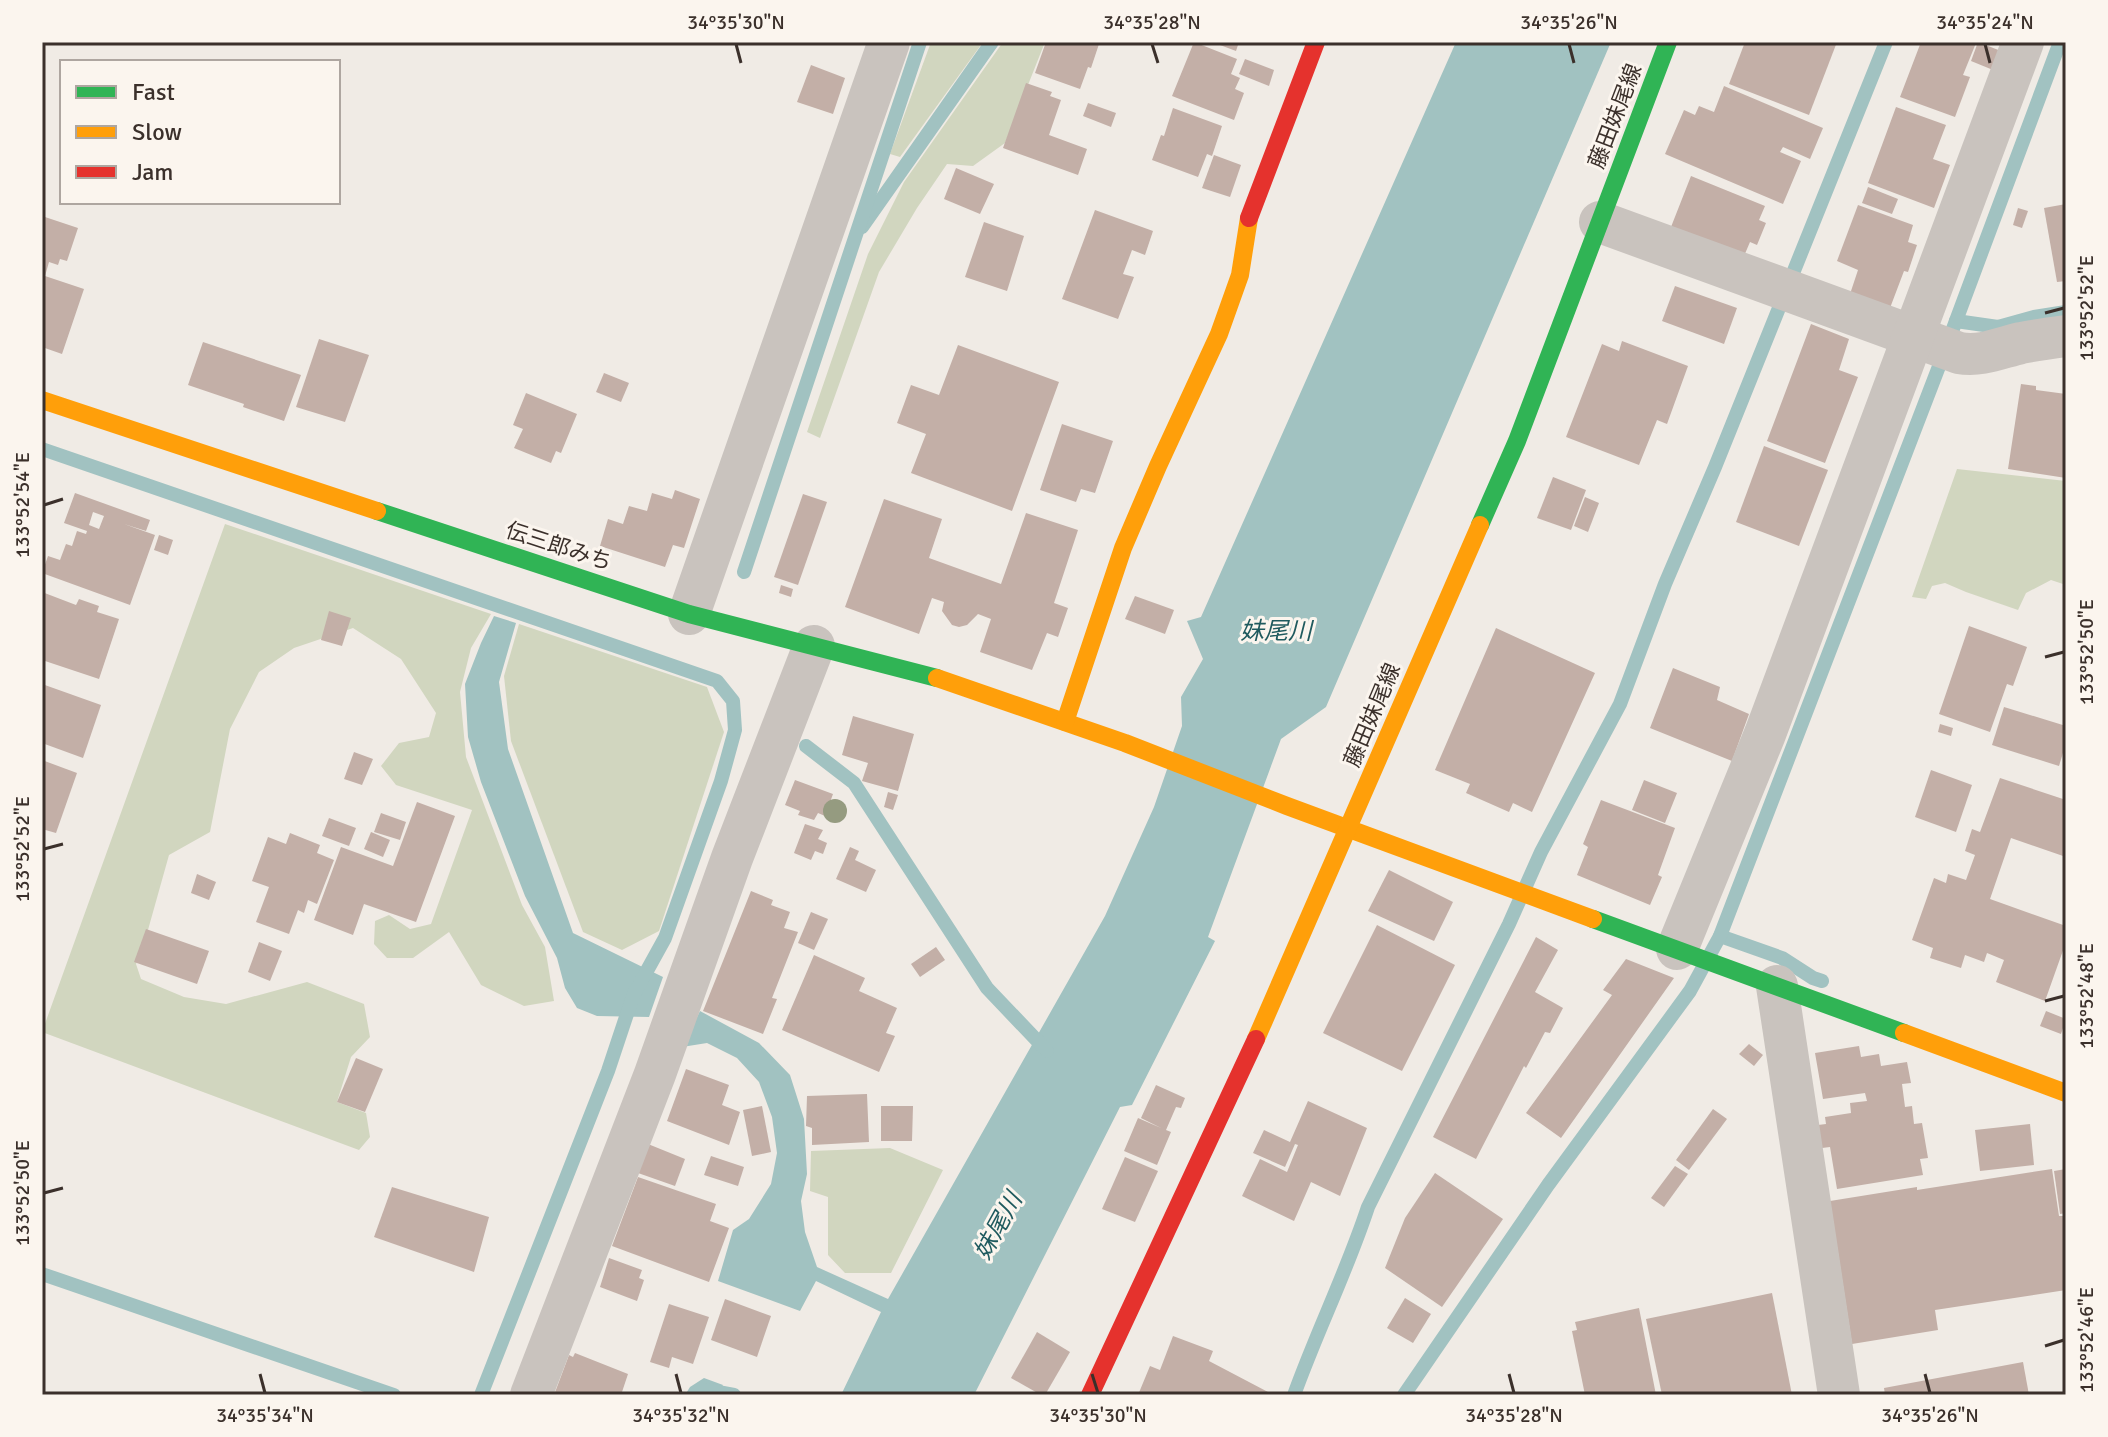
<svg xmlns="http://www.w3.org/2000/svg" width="2108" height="1437" font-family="Signika,'Noto Sans JP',sans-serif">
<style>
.green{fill:#d1d6bf}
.water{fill:#a1c2c1}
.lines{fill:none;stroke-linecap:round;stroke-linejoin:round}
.stream{stroke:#a1c2c1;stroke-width:14}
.building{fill:#c3afa7;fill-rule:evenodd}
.street{stroke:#c9c3be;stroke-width:42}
.fast{stroke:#30b455;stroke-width:18}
.slow{stroke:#ff9f0a;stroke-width:18}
.jam{stroke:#e5322d;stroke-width:18}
.tree{fill:#959b80}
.ticks{fill:none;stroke:#3b302b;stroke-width:3}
.labels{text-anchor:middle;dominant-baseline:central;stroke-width:6;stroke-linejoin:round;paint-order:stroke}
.street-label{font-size:22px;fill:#3b302b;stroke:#fbf5ee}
.water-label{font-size:24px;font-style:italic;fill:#1f5a5e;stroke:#fbf5ee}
.neatline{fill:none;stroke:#3b302b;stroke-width:3}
.ticks-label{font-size:20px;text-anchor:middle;fill:#3b302b}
</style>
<rect width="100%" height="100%" fill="#f0ebe5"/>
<g class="green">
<polygon points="931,42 983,42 900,157 890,154"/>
<polygon points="1003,42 1045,42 1005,143 973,166 947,164 917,208 879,272 820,438 807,432 868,254 904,182"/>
<polygon points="1957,469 2066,481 2066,585 2051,580 2026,593 2018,610 1966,592 1945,583 1932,586 1926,599 1912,597"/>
<polygon points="225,524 491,614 471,648 460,692 466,757 522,905 545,947 554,1001 524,1006 481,985 449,932 413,958 387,958 374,944 375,921 389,915 410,929 431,924 472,810 396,785 381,766 399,743 429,737 436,713 401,659 353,628 294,648 259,672 230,729 210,832 169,855 146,937 136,964 141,979 184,997 226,1004 307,982 364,1004 370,1037 351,1057 337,1102 366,1113 370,1137 359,1150 42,1032"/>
<polygon points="519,624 707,687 724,732 659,931 622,950 583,932 511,741 504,676"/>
<polygon points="890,1148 943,1170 891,1273 845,1273 828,1255 828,1197 810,1191 811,1151"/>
</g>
<g class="water">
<polygon points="1456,42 1611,42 1326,707 1281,739 1208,937 1215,941 1132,1105 1120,1107 974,1395 841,1395 881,1312 816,1281 800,1311 718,1281 733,1230 749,1219 771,1184 777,1153 772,1117 759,1082 737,1058 707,1043 682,1047 700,1011 759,1043 790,1075 804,1119 807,1174 801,1201 805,1232 817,1267 888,1299 1105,916 1154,807 1182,726 1181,697 1203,659 1187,621 1201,617"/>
<polygon points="494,616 516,623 499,682 508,749 573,933 663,977 649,1017 597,1016 577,1008 565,988 557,958 525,896 481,782 468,737 465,684 481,643"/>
<polygon points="704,1378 723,1385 717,1395 685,1395 690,1387"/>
</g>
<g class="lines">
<g class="stream">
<polyline points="862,227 992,42"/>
<polyline points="1956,321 1998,327 2034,317 2066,312"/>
<polyline points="42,449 717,681 733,701 735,730 721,781 665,938 633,996 608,1071 481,1395"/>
<polyline points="744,572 920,42"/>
<polyline points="806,746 854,783 987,988 1047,1051"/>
<polyline points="1720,936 1782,958 1813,978 1822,981"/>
<polyline points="42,1274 394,1395"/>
<polyline points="702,1395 707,1390 734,1395"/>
<path d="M1294 1395C1317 1331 1347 1271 1368 1207L1509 924 1541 852 1620 704 1665 584 1715 467 1886 42"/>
<polyline points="1404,1395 1548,1185 1690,991 1720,936 1938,369 2060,42"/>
</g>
</g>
<g class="building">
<polygon points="1046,42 1093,42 1099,44 1091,68 1088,67 1080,89 1035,73"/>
<polygon points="1194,42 1237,59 1231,74 1240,78 1235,89 1244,93 1234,120 1172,96"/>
<polygon points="1212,42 1239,42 1236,51"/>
<polygon points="1745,42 1837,42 1809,115 1729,84"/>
<polygon points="1921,42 1976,43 1963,75 1970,77 1955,117 1900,97"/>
<polygon points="1978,42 2006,53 1998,72 1971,61"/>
<polygon points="1245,59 1274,70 1269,86 1239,74"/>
<polygon points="811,65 845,78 833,114 797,102"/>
<polygon points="1026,83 1052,92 1050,96 1061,100 1049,135 1087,149 1078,175 1003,148"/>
<polygon points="1724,86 1823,128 1810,159 1783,147 1780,152 1801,161 1783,204 1665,154 1684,110 1695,115 1699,106 1714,112"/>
<polygon points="1088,103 1116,113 1111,127 1083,116"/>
<polygon points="1896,107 1946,125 1933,159 1950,165 1934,208 1868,183"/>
<polygon points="1173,108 1222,126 1212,156 1207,154 1198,177 1152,160 1161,135 1164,136"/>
<polygon points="1214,155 1241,165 1230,197 1202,188"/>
<polygon points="956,168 994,184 980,214 944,199"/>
<polygon points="1691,176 1765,206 1759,220 1766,223 1757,245 1750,242 1744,256 1671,227"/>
<polygon points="1868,187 1898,199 1892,214 1862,203"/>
<polygon points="2066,204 2066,281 2057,282 2044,208"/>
<polygon points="1858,205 1913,225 1908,242 1917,245 1908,272 1904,271 1890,308 1850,294 1858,270 1837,261"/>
<polygon points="2018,208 2028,211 2022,228 2013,225"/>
<polygon points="1095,210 1153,231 1145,255 1132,250 1123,274 1134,277 1118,319 1062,299"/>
<polygon points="42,216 78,228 67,261 60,259 58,265 49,262 45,276 84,289 62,354 42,347"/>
<polygon points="984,222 1024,236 1007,291 965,277"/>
<polygon points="1675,286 1737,308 1724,344 1662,321"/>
<polygon points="1811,324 1849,339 1839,370 1858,377 1825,463 1767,441"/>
<polygon points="319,339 369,355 345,422 296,407"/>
<polygon points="1622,341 1688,366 1667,424 1657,420 1639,465 1566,437 1602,344 1619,351"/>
<polygon points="203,342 301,375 284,421 243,407 244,404 188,385"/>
<polygon points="958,345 1059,382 1012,511 911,473 926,434 897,423 911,385 939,395"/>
<polygon points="604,373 629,383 621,402 596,392"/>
<polygon points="2021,384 2036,386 2036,390 2066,394 2064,412 2066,412 2066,478 2008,469"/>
<polygon points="526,393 577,414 561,453 556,451 551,463 514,448 523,429 513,425"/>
<polygon points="1062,424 1113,441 1095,493 1081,489 1076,502 1040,490"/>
<polygon points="1764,446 1828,470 1799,546 1736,522"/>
<polygon points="1553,477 1586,490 1571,530 1537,518"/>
<polygon points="675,490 700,499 684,548 673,545 665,567 600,546 608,519 623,524 629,506 647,511 652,493 672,499"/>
<path d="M75 493 150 520 146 531 124 524 155 535 130 605 42 573 48 556 60 560 66 544 72 546 77 531 86 534 87 531 64 523ZM93 512 104 516 99 529 89 525Z"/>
<polygon points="803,494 827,502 798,585 774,577"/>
<polygon points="1585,497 1599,503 1588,532 1574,526"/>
<polygon points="884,499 942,519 929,558 1001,584 1026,513 1078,530 1054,603 1068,608 1058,637 1047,633 1032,670 980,652 991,619 978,614 967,625 959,627 952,625 942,611 944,602 932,598 919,634 845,607"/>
<polygon points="159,535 173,540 168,555 154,550"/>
<polygon points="781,585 793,589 791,597 779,593"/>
<polygon points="42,592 76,605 79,599 99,606 97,612 119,619 99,679 42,660"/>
<polygon points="1135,596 1174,610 1165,634 1125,619"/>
<polygon points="329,611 351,618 342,646 321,640"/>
<polygon points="1969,626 2027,647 2013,686 2007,684 1990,732 1939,714"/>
<polygon points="1496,628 1595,673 1532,812 1513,803 1509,812 1466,793 1470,784 1435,770"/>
<polygon points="1673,668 1720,687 1717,700 1749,714 1732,761 1650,728"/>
<polygon points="42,684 101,705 83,758 42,743"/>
<polygon points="2004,707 2066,726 2066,743 2059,766 1992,745"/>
<polygon points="853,716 914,734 898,791 862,781 868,763 842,755"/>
<polygon points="1940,724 1953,728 1951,736 1938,732"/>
<polygon points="354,752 373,759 362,785 344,779"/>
<polygon points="42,760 77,773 56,833 42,829"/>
<polygon points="1931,770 1972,785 1956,832 1915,817"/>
<polygon points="2000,778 2066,800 2066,857 2011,838 1990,899 2066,926 2066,942 2045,1001 1996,982 2004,960 1987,953 1984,962 1965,955 1961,968 1930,958 1933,948 1912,940 1934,878 1946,883 1948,874 1966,880 1975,855 1965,851 1972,829 1980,832"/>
<polygon points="795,780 833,794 825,816 818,813 814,820 798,815 800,811 785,805"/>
<polygon points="1644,780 1677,793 1665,823 1632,810"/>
<polygon points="888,792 898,795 893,810 884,807"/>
<polygon points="1601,800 1675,828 1658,875 1662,877 1650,905 1577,875 1588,847 1583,844"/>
<polygon points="417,802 455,816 416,922 364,904 353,935 314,920 341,847 393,866"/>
<polygon points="381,813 406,822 400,840 374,832"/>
<polygon points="329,818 356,828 349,846 322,836"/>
<polygon points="805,824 823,830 818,839 827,843 823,854 815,851 811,860 794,853"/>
<polygon points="371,832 390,840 383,857 364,849"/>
<polygon points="290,833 320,845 317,853 334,860 317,904 308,900 304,913 298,910 289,934 256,922 269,887 252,881 268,837 286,844"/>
<polygon points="850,847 859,851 855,860 876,870 866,892 836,879"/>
<polygon points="1389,870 1453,902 1434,941 1368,911"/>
<polygon points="197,874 216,882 209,900 191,893"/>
<polygon points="751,891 773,900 771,905 790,912 784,928 798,932 772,998 777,999 763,1034 703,1011"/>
<polygon points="811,912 828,919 814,950 798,943"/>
<polygon points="1377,925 1455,965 1402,1071 1323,1033"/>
<polygon points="146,929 209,951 197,984 134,962"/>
<polygon points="1536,937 1558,950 1535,992 1563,1008 1550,1033 1545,1032 1526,1068 1524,1066 1476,1159 1433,1137"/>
<polygon points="259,942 282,951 270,981 248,972"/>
<polygon points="936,947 945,960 920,977 911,964"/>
<polygon points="814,955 865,978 859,991 897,1008 886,1033 895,1036 879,1072 782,1030"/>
<polygon points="1626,959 1674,978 1561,1138 1526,1113 1612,995 1603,990"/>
<polygon points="2046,1011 2066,1019 2061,1034 2040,1026"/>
<polygon points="1749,1044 1763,1055 1754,1066 1739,1054"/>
<polygon points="1859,1046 1861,1057 1879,1054 1881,1066 1907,1062 1911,1083 1902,1084 1905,1107 1912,1106 1914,1124 1922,1123 1928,1158 1920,1159 1923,1175 1837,1189 1830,1147 1822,1148 1818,1125 1826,1124 1825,1117 1851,1113 1850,1103 1867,1101 1865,1093 1823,1099 1815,1053"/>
<polygon points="356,1058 383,1069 365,1112 337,1102"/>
<polygon points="686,1069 729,1085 722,1105 740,1112 729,1145 667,1121"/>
<polygon points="1156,1085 1185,1098 1181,1108 1176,1107 1166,1130 1171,1132 1157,1165 1124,1151 1138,1118 1161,1128 1141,1118"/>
<polygon points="867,1094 869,1142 812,1145 812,1128 806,1126 807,1096"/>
<polygon points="1308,1101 1367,1128 1340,1196 1311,1182 1294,1221 1242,1196 1260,1159 1287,1172 1298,1145 1295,1144 1285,1167 1253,1153 1264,1130 1290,1142"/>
<polygon points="762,1106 771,1152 752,1156 743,1110"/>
<polygon points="881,1106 913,1106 912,1141 881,1141"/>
<polygon points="1713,1109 1727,1119 1689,1170 1676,1160"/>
<polygon points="2030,1124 2034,1165 1980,1171 1975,1130"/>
<polygon points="648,1144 685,1159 675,1186 638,1173"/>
<polygon points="711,1156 744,1167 738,1186 704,1175"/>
<polygon points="1125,1157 1158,1171 1135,1222 1102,1209"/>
<polygon points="1675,1166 1688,1174 1664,1207 1651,1198"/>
<polygon points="2052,1169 2059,1216 2066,1216 2066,1290 1935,1310 1938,1330 1852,1344 1830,1201 1917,1187 1917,1190"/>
<polygon points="2066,1169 2066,1213 2060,1214 2054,1171"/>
<polygon points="1435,1173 1503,1219 1442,1307 1385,1268 1405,1218"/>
<polygon points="638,1177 716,1204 710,1221 729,1228 709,1282 612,1246"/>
<polygon points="392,1187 489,1217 474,1272 374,1237"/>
<polygon points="609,1258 642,1270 639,1278 644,1280 637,1301 600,1287"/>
<polygon points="1772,1293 1792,1395 1662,1395 1646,1319"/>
<polygon points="1405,1298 1431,1314 1413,1343 1387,1328"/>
<polygon points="725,1299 771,1316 757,1357 711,1340"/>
<polygon points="669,1304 709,1317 693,1364 672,1357 669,1368 650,1362"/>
<polygon points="1639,1308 1656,1395 1585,1395 1572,1331 1577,1330 1575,1322"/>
<polygon points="1037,1332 1070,1352 1045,1395 1041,1395 1011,1378"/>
<polygon points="1173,1336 1213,1351 1209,1361 1268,1392 1267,1395 1138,1395 1150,1366 1160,1370"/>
<polygon points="575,1353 628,1374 621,1395 554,1395 569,1355 573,1357"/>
<polygon points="2023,1362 2029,1395 1885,1395 1884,1388"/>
</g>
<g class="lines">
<g class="street">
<path d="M1600 222 1959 353C1981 357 2000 348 2021 343 2036 340 2051 338 2066 336"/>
<polyline points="689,614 889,42"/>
<polyline points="1677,949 1765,734 2023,42"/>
<polyline points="1777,986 1839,1395"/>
<polyline points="531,1395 655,1074 732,858 814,646"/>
</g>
<g class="fast">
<polyline points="377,511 689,614 937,678"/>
<polyline points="1480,525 1517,441 1668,42"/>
<polyline points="1593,919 1904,1033"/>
</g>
<g class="slow">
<polyline points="42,400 377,511"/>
<polyline points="937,678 1125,743 1287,806 1593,919"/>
<polyline points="1065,722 1123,548 1158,466 1219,334 1240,275 1249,218"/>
<polyline points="1904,1033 2066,1093"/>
<polyline points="1256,1039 1480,525"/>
</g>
<g class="jam">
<polyline points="1249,218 1316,42"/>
<polyline points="1090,1395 1256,1039"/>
</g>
</g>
<circle class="tree" cx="835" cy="811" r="12"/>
<path class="ticks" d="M736 44 741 63M1152 44 1158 63M1569 44 1574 63M1985 44 1990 63M2045 313 2064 308M44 505 63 499M2045 657 2064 652M44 849 63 844M2045 1001 2064 996M44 1193 63 1188M2045 1346 2064 1340M260 1374 265 1393M676 1374 681 1393M1092 1374 1098 1393M1509 1374 1514 1393M1925 1374 1930 1393"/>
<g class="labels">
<g class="street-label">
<text transform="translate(1615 116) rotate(-69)">藤田妹尾線</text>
<text transform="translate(559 546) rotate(18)">伝三郎みち</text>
<text transform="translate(1372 715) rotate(-67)">藤田妹尾線</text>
</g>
<g class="water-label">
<text x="1276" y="631">妹尾川</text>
<text transform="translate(998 1226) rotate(-61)">妹尾川</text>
</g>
</g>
<rect width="2108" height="1437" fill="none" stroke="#fbf5ee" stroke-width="88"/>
<rect x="60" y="60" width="280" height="144" fill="#fbf5ee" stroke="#aea6a0" stroke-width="2"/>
<rect x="76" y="86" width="40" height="12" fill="#30b455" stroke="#aea6a0" stroke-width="2"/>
<text x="132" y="100" font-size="24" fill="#3b302b">Fast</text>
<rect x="76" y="126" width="40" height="12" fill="#ff9f0a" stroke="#aea6a0" stroke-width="2"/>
<text x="132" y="140" font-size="24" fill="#3b302b">Slow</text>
<rect x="76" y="166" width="40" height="12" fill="#e5322d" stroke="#aea6a0" stroke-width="2"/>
<text x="132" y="180" font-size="24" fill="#3b302b">Jam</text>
<rect x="44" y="44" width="2020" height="1349" class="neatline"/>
<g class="ticks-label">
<text x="736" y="29">34°35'30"N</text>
<text x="1152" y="29">34°35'28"N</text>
<text x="1569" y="29">34°35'26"N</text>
<text x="1985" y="29">34°35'24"N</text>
<text transform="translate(2086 308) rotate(-90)" y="7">133°52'52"E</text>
<text transform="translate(22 505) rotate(-90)" y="7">133°52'54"E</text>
<text transform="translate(2086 652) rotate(-90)" y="7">133°52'50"E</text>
<text transform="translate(22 849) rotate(-90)" y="7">133°52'52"E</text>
<text transform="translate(2086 996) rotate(-90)" y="7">133°52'48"E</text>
<text transform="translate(22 1193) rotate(-90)" y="7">133°52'50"E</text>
<text transform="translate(2086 1340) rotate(-90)" y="7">133°52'46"E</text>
<text x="265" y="1422">34°35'34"N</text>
<text x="681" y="1422">34°35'32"N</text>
<text x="1098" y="1422">34°35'30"N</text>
<text x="1514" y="1422">34°35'28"N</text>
<text x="1930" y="1422">34°35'26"N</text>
</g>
</svg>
